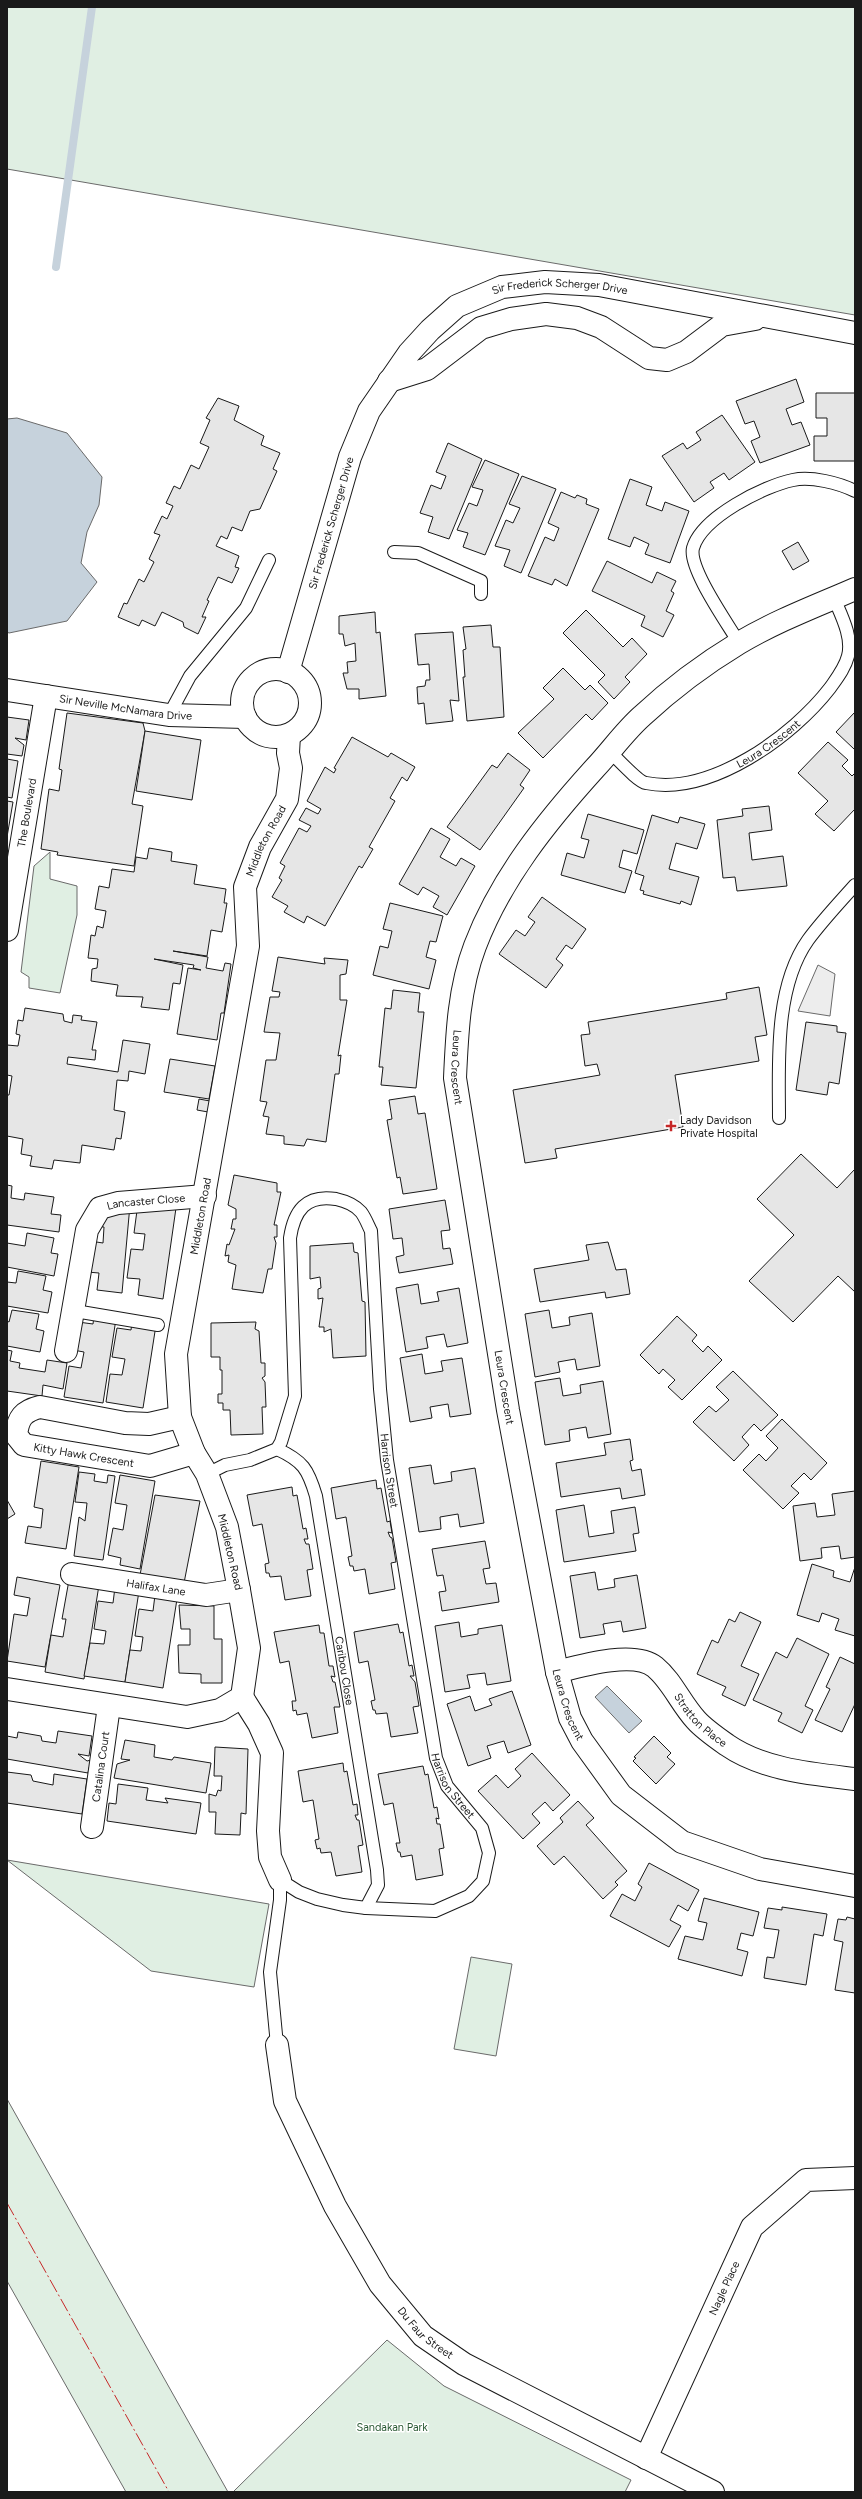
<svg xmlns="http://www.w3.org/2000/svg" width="862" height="2499" font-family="Figtree,sans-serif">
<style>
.green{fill:#e0efe3;stroke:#6a6a6a}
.parking{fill:#ededed;stroke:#6a6a6a}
.water{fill:#c6d2dc;stroke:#6a6a6a}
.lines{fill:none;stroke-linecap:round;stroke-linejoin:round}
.stream{stroke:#c6d2dc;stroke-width:8}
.building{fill:#e6e6e6;stroke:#1a1a1a}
.service-casing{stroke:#1a1a1a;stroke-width:14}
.minor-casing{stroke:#1a1a1a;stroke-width:24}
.service{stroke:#fff;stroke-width:12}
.minor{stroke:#fff;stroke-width:22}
.power{stroke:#c62828;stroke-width:1;stroke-dasharray:14 3 2 3;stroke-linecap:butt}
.poi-dot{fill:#c62828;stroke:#fff;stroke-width:1.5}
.labels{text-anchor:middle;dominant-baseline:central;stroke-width:3;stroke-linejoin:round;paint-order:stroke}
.street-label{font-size:11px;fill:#1a1a1a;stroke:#fff}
.poi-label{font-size:11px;fill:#1a1a1a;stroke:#fff;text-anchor:start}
.park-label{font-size:11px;fill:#2b5a34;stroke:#fff}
</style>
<rect width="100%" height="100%" fill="#fff"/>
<g class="green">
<polygon points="7,7 855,7 855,315 7,169"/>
<polygon points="50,852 50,879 77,886 77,915 60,993 29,988 29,977 21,972 34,866"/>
<polygon points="7,1860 269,1904 254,1987 151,1971"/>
<polygon points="471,1957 512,1964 496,2056 454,2049"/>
<polygon points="7,2099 228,2492 126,2492 7,2281"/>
<polygon points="387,2340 444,2386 631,2480 625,2492 233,2492"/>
</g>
<polygon class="parking" points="818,965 835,974 830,1016 798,1011"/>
<g class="water">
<polygon points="17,418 67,433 102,477 99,505 87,532 81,563 97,582 67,621 9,633 7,632 7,419"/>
<polygon points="607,1686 642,1721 629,1733 595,1697"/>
</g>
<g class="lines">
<polyline class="stream" points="56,267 92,7"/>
</g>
<g class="building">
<polygon points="796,379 804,402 786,409 792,425 801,422 810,445 760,463 751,441 760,437 754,421 745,424 736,401"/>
<polygon points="816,393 855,393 855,461 814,461 814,436 827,436 827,418 816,418"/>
<polygon points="218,398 239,406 234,420 264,436 261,445 280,453 273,469 277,471 260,509 250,511 242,531 232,527 227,539 221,536 216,546 239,556 235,567 239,568 232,583 218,577 207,600 209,601 202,617 206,617 198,634 184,627 183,622 162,612 155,626 142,620 139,626 118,617 124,603 127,604 139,579 144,582 154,562 149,559 160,535 154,533 162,516 167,519 173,506 166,503 174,486 180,489 191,465 199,469 209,447 200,443 210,420 206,418"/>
<polygon points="722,415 755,462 729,480 724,473 710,482 714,488 694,502 662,456 683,443 687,449 701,440 696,432"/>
<polygon points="448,443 482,459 449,539 428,532 433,517 420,513 431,485 441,489 446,476 436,472"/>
<polygon points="485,460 519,474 485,555 463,547 468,533 457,530 469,503 477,506 483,490 472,487"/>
<polygon points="522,476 556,489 521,573 504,566 510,550 495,546 506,520 513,523 520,508 509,504"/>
<polygon points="630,479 652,487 646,505 662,511 665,502 689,511 670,563 645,554 649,544 634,537 630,547 608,539"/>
<polygon points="561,492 575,498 577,495 587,499 586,504 599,509 567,586 555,579 552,585 528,576 545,537 554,541 559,528 548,523"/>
<polygon points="798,542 809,561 793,570 782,551"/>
<polygon points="607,561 652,583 657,572 676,581 671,591 674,593 666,611 674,615 663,637 641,626 645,616 592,591"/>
<polygon points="586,610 623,647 632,638 647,654 625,677 630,682 614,699 598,682 605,675 563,633"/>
<polygon points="375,612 376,633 380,632 386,696 359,699 359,689 347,689 343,673 348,673 347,662 356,661 355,643 345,646 343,634 339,634 339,616"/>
<polygon points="491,625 493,647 500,647 504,717 467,721 463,677 465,677 463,650 466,649 463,627"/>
<polygon points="453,632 459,701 450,700 453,721 426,724 424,703 418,704 417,687 425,686 426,680 430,680 429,664 418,665 415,634"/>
<polygon points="563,668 585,690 590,685 608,703 592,720 586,714 543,758 518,733 554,699 543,688"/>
<polygon points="855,712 855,749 854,749 836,732"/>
<polygon points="67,713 143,723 145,731 132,804 143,806 134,866 57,855 58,852 41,849 49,789 59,791 62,770 59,769"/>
<polygon points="7,717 29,720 26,740 15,738 24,745 22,756 7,754"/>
<polygon points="145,731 201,740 192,800 136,791"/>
<polygon points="352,737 388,757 391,753 415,767 407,781 402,777 390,798 395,801 369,847 373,849 362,868 359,866 325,926 307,916 304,923 284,912 288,906 272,897 282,880 279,878 285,866 280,863 299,828 307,832 311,826 299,820 306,808 318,814 321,809 307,801 325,767 334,773 336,769 334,768"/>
<polygon points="828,742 848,760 842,766 852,776 855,773 855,809 834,831 815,814 828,801 798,773"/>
<polygon points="508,753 530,770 520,785 524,788 480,850 447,827 492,765 497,768"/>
<polygon points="7,759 18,761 12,798 7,797"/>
<polygon points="7,801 13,802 7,837"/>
<polygon points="769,806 772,830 749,833 752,860 783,856 787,886 737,891 735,877 723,878 717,820 743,816 742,809"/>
<polygon points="588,814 644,830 637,854 623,850 619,867 632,871 625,893 561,875 567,853 584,858 589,840 581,838"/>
<polygon points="652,815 678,823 680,817 705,824 697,849 676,843 669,869 699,877 691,905 681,901 680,904 643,894 644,891 640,890 644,876 635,873"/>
<polygon points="431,828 450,839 440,857 456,866 461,858 475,866 447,915 433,907 439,896 423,887 418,895 399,884"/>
<polygon points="149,848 172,852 171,861 197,865 194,884 226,889 224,903 227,903 222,932 211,930 207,956 173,951 208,957 206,968 223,971 225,963 231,964 224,1013 221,1013 217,1040 177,1034 188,968 201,970 193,968 194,965 154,959 183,965 180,984 173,983 169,1010 141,1007 143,997 116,996 118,985 91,981 92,969 97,968 98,959 88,958 91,935 95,936 97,926 103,928 106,911 95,909 99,886 109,888 112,869 134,872 136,857 147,859"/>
<polygon points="542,897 586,929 572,949 566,945 556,959 563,965 546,988 499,954 516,930 525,936 535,922 528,917"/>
<polygon points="390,903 443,916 436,942 430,941 426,957 436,960 429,989 373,975 380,946 388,948 392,931 383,929"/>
<polygon points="278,957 325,964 324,958 348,960 346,974 340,975 340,1000 347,1000 338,1056 341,1055 339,1074 335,1074 326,1142 307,1139 304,1146 284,1144 284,1136 266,1134 269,1117 263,1116 267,1102 260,1101 266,1060 276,1060 280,1033 264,1032 270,997 279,997 280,992 272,991"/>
<polygon points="759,987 767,1035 755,1037 759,1061 675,1075 683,1127 555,1149 557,1158 525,1163 513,1090 600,1075 597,1064 585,1066 581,1035 590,1034 588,1022 727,999 726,993"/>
<polygon points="393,990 420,993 418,1012 424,1012 416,1088 381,1085 383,1067 379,1067 385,1008 391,1009"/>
<polygon points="25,1008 63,1014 64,1021 72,1023 73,1015 82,1016 81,1020 97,1022 92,1050 96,1050 95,1060 68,1057 67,1064 118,1072 123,1040 150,1044 145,1074 129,1071 128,1081 117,1080 114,1110 125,1112 121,1139 116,1138 114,1150 82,1145 80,1163 54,1160 52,1169 30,1166 32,1156 21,1154 23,1139 7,1136 7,1095 9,1095 12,1076 7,1075 7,1045 18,1046 20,1035 16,1034 18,1020 23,1021"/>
<polygon points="806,1022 837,1026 837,1032 846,1033 839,1084 829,1082 827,1095 796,1090"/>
<polygon points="170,1059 215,1066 209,1099 164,1092"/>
<polygon points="415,1096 418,1114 425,1113 437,1189 403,1194 400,1177 397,1178 387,1120 392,1119 389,1100"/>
<polygon points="199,1099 210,1101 208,1112 197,1110"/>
<polygon points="801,1154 837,1188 855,1169 855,1292 838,1276 793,1322 749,1281 794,1235 757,1199"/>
<polygon points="234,1175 277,1183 277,1192 281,1192 274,1225 277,1225 277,1237 274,1237 276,1243 272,1269 268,1269 263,1293 232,1289 236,1265 228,1262 229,1255 225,1256 227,1244 229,1245 235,1229 231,1229 233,1219 236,1219 236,1209 228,1205"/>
<polygon points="7,1185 12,1186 11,1198 24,1200 25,1193 54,1197 51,1214 61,1215 59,1232 7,1225"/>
<polygon points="445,1200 450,1230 441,1231 443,1249 450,1248 453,1264 399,1273 396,1257 404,1255 402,1238 393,1239 389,1209"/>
<polygon points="138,1203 176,1208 163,1299 138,1295 140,1279 127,1278 131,1249 143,1250 145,1234 134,1233"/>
<polygon points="130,1205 122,1293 97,1290 99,1273 87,1272 90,1241 103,1243 104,1227 93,1226 108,1210"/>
<polygon points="27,1233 54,1238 51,1253 58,1254 54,1276 7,1267 7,1243 25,1246"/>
<polygon points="608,1242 616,1270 626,1269 630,1294 606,1298 605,1292 540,1302 534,1269 589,1260 586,1245"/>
<polygon points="353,1243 354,1252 358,1253 362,1301 365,1302 366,1356 333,1358 331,1329 324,1332 324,1327 319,1327 323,1298 318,1299 318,1289 321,1288 320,1277 310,1279 310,1246"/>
<polygon points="18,1271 46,1276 43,1290 52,1292 48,1313 7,1306 7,1282 16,1283"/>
<polygon points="418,1284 421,1304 439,1301 437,1292 459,1288 468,1343 447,1347 444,1334 426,1337 428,1348 406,1352 396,1288"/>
<polygon points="12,1310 39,1314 36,1329 44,1331 40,1352 7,1346 7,1321 9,1322"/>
<polygon points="549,1310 552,1328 570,1325 569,1317 592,1313 600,1366 577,1370 575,1359 558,1362 560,1372 535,1377 525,1314"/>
<polygon points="94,1316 116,1319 103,1403 64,1397 69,1366 81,1368 84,1352 73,1350 78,1322 93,1324"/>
<polygon points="677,1316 697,1335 692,1341 703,1352 708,1346 722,1360 682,1400 668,1387 675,1380 663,1369 659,1374 640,1355"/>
<polygon points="132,1322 156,1325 143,1408 106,1402 110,1374 122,1375 125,1359 112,1357 117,1328 131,1330"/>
<polygon points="256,1322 255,1329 259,1331 261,1363 265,1363 265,1376 262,1378 265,1382 266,1407 262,1407 263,1434 231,1435 230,1410 223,1410 223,1403 218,1403 218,1394 222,1394 222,1370 220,1370 220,1357 211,1357 211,1323"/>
<polygon points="7,1350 12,1351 10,1361 20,1363 19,1368 45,1372 47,1360 67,1363 63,1389 43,1385 42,1396 7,1391"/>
<polygon points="422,1354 425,1374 443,1371 441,1361 462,1358 471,1414 450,1417 448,1404 430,1407 432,1418 410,1422 400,1358"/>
<polygon points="733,1371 778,1415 761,1431 754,1424 742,1437 749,1445 734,1461 693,1422 709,1406 716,1412 729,1400 716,1387"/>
<polygon points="560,1378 563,1396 581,1393 580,1385 603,1381 611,1434 588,1438 586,1427 569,1430 570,1441 545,1445 535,1382"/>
<polygon points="782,1419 827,1463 811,1480 804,1473 791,1486 799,1493 783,1509 743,1470 759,1454 766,1461 778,1448 766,1436"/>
<polygon points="630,1439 633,1460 630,1461 632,1471 641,1469 645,1495 622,1499 620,1488 561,1497 556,1463 606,1455 604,1443"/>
<polygon points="41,1461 79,1467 66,1549 25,1543 28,1526 41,1528 43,1509 34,1507"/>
<polygon points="431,1465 434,1484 452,1481 451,1472 475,1468 484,1523 460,1527 458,1514 440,1517 441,1529 419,1532 409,1468"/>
<polygon points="79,1472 95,1474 94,1481 107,1483 108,1475 115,1476 103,1560 74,1556 79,1517 85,1521 87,1503 75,1502"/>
<polygon points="120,1475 155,1481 140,1569 120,1565 121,1558 108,1555 113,1528 123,1530 127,1505 115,1503"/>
<polygon points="376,1480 377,1489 381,1488 387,1522 390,1521 392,1533 388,1532 390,1537 392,1538 396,1562 391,1563 395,1589 369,1594 365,1569 354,1571 353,1566 350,1566 348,1557 352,1556 346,1517 336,1519 331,1488"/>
<polygon points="292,1487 293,1496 297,1495 303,1529 306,1528 308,1539 304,1539 306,1544 309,1544 313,1569 307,1570 311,1596 285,1600 281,1576 270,1577 269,1573 266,1573 265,1564 269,1563 262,1524 253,1526 247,1495"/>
<polygon points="855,1491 855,1557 841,1559 839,1546 821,1548 822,1558 800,1561 793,1506 815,1503 817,1517 835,1515 832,1494"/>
<polygon points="155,1495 200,1501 184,1583 140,1575"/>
<polygon points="7,1500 15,1514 7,1519"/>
<polygon points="584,1505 589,1537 614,1533 611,1511 635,1507 639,1533 633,1534 636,1551 564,1562 556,1510"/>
<polygon points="485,1541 490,1568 483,1569 486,1584 496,1583 499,1602 442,1611 439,1592 446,1591 443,1575 437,1576 432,1549"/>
<polygon points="812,1564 834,1571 833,1577 850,1582 855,1567 855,1636 835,1630 839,1619 822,1613 819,1622 797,1615"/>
<polygon points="595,1572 598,1590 615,1587 614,1579 637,1575 646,1628 623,1632 621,1621 603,1624 605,1634 580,1638 570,1576"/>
<polygon points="17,1577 60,1585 45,1667 7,1661 14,1614 27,1616 30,1598 14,1595"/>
<polygon points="69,1580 99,1585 84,1679 45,1672 51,1635 63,1637 66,1619 62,1619"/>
<polygon points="115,1587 139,1591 125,1682 84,1676 90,1643 104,1644 106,1631 94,1629 98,1601 113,1603"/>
<polygon points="155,1595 177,1599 163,1688 125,1682 130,1650 141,1651 143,1637 135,1636 139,1609 153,1611"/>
<polygon points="179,1605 214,1606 214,1639 222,1639 222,1683 201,1683 201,1674 179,1673 178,1645 190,1645 190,1629 181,1629"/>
<polygon points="740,1612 761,1622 741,1666 759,1674 745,1706 722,1695 726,1687 697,1674 712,1640 718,1643 729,1619 735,1622"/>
<polygon points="459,1622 461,1637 478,1634 478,1629 502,1625 511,1681 487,1685 485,1673 467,1675 470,1688 445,1692 435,1626"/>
<polygon points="398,1624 400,1633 403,1632 409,1666 412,1665 414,1676 410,1676 415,1682 419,1706 413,1707 418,1733 391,1737 387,1713 376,1714 375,1710 373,1710 371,1701 375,1700 368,1661 359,1663 354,1632"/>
<polygon points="319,1625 320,1633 324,1633 329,1666 333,1666 335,1677 331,1676 333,1682 335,1682 340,1707 334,1707 338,1733 312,1738 307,1713 297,1715 296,1710 293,1711 292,1701 296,1701 289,1661 280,1663 274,1632"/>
<polygon points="797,1638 829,1654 805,1706 813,1710 802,1733 778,1721 782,1713 753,1700 776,1652 787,1658"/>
<polygon points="840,1657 855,1664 855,1704 842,1732 815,1720 830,1689 826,1687"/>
<polygon points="512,1691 531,1745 508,1753 504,1741 487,1746 491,1758 468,1766 447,1704 470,1696 475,1711 492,1705 489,1699"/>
<polygon points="58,1731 92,1736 89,1756 78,1754 87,1761 91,1760 88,1773 7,1759 7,1736 17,1738 18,1732 41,1736 42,1741 56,1743"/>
<polygon points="654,1736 671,1753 667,1757 675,1764 656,1784 633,1761 636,1758 634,1757"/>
<polygon points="125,1740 155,1745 154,1757 172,1760 174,1757 211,1763 206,1793 114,1778 117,1764 130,1760 121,1759"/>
<polygon points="215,1747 248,1749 246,1814 241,1813 240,1835 215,1834 216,1812 209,1812 209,1794 216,1796 218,1790 221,1791 222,1776 214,1776"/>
<polygon points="532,1753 570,1795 553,1811 545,1802 532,1814 540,1823 523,1839 478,1791 496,1775 508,1788 521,1776 515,1769"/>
<polygon points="343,1763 344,1772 347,1771 353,1805 357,1804 358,1815 355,1815 357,1820 359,1820 363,1845 358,1846 362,1872 336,1876 331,1852 321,1853 320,1848 317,1849 315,1840 319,1839 313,1800 303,1802 298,1771"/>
<polygon points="423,1766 425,1775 428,1774 434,1808 437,1807 439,1819 436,1818 437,1824 440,1824 444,1848 439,1849 443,1875 416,1880 412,1855 401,1857 400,1852 398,1852 396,1843 400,1843 393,1803 384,1805 378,1774"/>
<polygon points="7,1772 31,1775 33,1781 53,1785 54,1774 87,1779 82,1814 7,1803"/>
<polygon points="118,1784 148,1788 146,1800 168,1803 165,1798 201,1803 196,1834 107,1821 109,1803 116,1804"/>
<polygon points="578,1801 594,1818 586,1825 627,1871 615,1882 618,1885 603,1899 564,1856 554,1865 537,1846 563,1822 560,1818"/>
<polygon points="649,1863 699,1890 688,1911 678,1905 670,1920 681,1926 669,1947 610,1916 622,1894 635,1901 642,1887 638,1884"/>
<polygon points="704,1898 759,1912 753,1936 741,1933 737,1949 748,1952 742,1976 678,1959 685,1936 703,1940 707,1923 698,1921"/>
<polygon points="782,1907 827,1914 823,1936 814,1934 806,1985 764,1978 767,1957 774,1958 779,1930 764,1928 768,1908 782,1910"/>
<polygon points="847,1917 855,1919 855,1993 835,1990 843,1942 834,1940 838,1919 846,1920"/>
</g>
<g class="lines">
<defs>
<g id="service">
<polyline points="394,552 418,553 481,581 481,594"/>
<path d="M739 643C728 624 688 568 693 548 702 517 764 486 793 480 811 476 839 483 855 491"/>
<polyline points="169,715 190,676 246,608 269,560"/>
<path id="s1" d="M610 752C617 758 638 782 646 783 711 796 793 736 830 688 837 678 845 668 848 656 853 637 841 615 834 598"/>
<path d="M779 1118C779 1063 774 988 808 940 822 921 839 903 855 885"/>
<polyline points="75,1311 158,1325"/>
<path id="s2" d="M277 1449C303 1461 308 1469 316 1496L377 1870 378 1885 366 1908"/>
<path id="s3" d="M207 1474 225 1465 250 1460 277 1449 281 1442 295 1396 290 1238C294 1211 306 1194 336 1199 345 1201 355 1205 361 1212 365 1217 368 1225 371 1231L380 1389 387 1460 436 1758 447 1786 482 1828 489 1853 483 1881 469 1896 435 1911 366 1908 343 1905 317 1899 299 1892 280 1880"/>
<polyline points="277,2045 270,1972 280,1900 280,1880"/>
</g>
<g id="minor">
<polyline points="389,381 427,369 481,328 511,319 546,314 577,318 601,327 649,358 667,360 686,352 722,325 755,319"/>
<path id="s4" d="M855 589C816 606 776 621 739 643 706 663 671 689 642 716 625 731 611 751 595 768 547 821 501 878 475 946 459 988 457 1033 455 1078L508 1410 557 1672 570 1718 582 1741 621 1795 682 1842 760 1869 855 1886"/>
<circle cx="276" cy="703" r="34"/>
<path id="s5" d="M288 672 350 457 369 411 409 353 430 330 457 306 502 287 545 282 599 285 855 333"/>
<path id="s6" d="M7 690 169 715 245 717"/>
<path id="s7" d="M7 930 46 696"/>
<path id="s8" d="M66 1351 87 1230 100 1208 118 1203 205 1196"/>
<path id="s9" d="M180 1417 149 1424 125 1423 40 1407C23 1411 18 1418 16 1435L24 1445 150 1466 194 1453"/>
<path id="s10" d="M72 1574 206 1595 239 1590"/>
<path id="s11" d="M557 1672C580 1666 634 1650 655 1667 672 1681 681 1704 696 1720 704 1729 717 1738 727 1745 763 1770 813 1774 855 1779"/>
<path id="s12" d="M7 1689 187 1717 220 1710 242 1697 249 1648 239 1590 227 1527 207 1474 194 1453 180 1417 176 1354 248 946 245 887 260 847 287 799 291 768 288 753 289 735"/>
<polyline points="242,1697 259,1724 272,1753 268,1831 270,1857 280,1880"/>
<path id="s13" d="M92 1827 109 1706"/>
<path id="s14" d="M277 2045 285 2101 335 2206 380 2284 423 2336 464 2364 713 2492"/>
<path id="s15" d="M646 2458 752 2227 806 2180 855 2178"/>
</g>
</defs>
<use href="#service" class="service-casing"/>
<use href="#minor" class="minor-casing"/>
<use href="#service" class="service"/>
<use href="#minor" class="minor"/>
<polyline class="power" points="7,2203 169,2492"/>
</g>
<path class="poi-dot" d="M669 1120h4v4h4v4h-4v4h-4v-4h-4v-4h4z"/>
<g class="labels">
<g class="street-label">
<text stroke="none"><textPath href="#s5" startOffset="518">Sir Frederick Scherger Drive</textPath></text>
<text stroke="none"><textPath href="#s5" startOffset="155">Sir Frederick Scherger Drive</textPath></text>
<text stroke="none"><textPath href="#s6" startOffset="120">Sir Neville McNamara Drive</textPath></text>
<text stroke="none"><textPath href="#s1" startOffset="180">Leura Crescent</textPath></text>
<text stroke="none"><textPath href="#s7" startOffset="119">The Boulevard</textPath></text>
<text stroke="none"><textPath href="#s12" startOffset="1121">Middleton Road</textPath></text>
<text stroke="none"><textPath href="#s4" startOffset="659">Leura Crescent</textPath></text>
<text stroke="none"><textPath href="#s8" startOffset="195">Lancaster Close</textPath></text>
<text stroke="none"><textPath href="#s12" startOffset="737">Middleton Road</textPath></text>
<text stroke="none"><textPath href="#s4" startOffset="983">Leura Crescent</textPath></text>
<text stroke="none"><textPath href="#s9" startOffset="256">Kitty Hawk Crescent</textPath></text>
<text stroke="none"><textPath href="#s3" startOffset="649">Harrison Street</textPath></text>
<text transform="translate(230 1552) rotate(77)">Middleton Road</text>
<text stroke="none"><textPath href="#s10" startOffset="85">Halifax Lane</textPath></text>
<text stroke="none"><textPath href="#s2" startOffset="241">Caribou Close</textPath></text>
<text stroke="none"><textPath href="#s4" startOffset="1307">Leura Crescent</textPath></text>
<text stroke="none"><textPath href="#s11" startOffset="171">Stratton Place</textPath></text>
<text stroke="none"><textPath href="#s13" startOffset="61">Catalina Court</textPath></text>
<text stroke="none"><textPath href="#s3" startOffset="973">Harrison Street</textPath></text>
<text stroke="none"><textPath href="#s15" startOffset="187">Nagle Place</textPath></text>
<text stroke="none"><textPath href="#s14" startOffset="330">Du Faur Street</textPath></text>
</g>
<g class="poi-label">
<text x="680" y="1120">Lady Davidson<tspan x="680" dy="13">Private Hospital</tspan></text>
</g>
<g class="park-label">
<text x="392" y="2427">Sandakan Park</text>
</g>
</g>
<rect width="862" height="2499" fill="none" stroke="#1a1a1a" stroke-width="16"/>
</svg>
